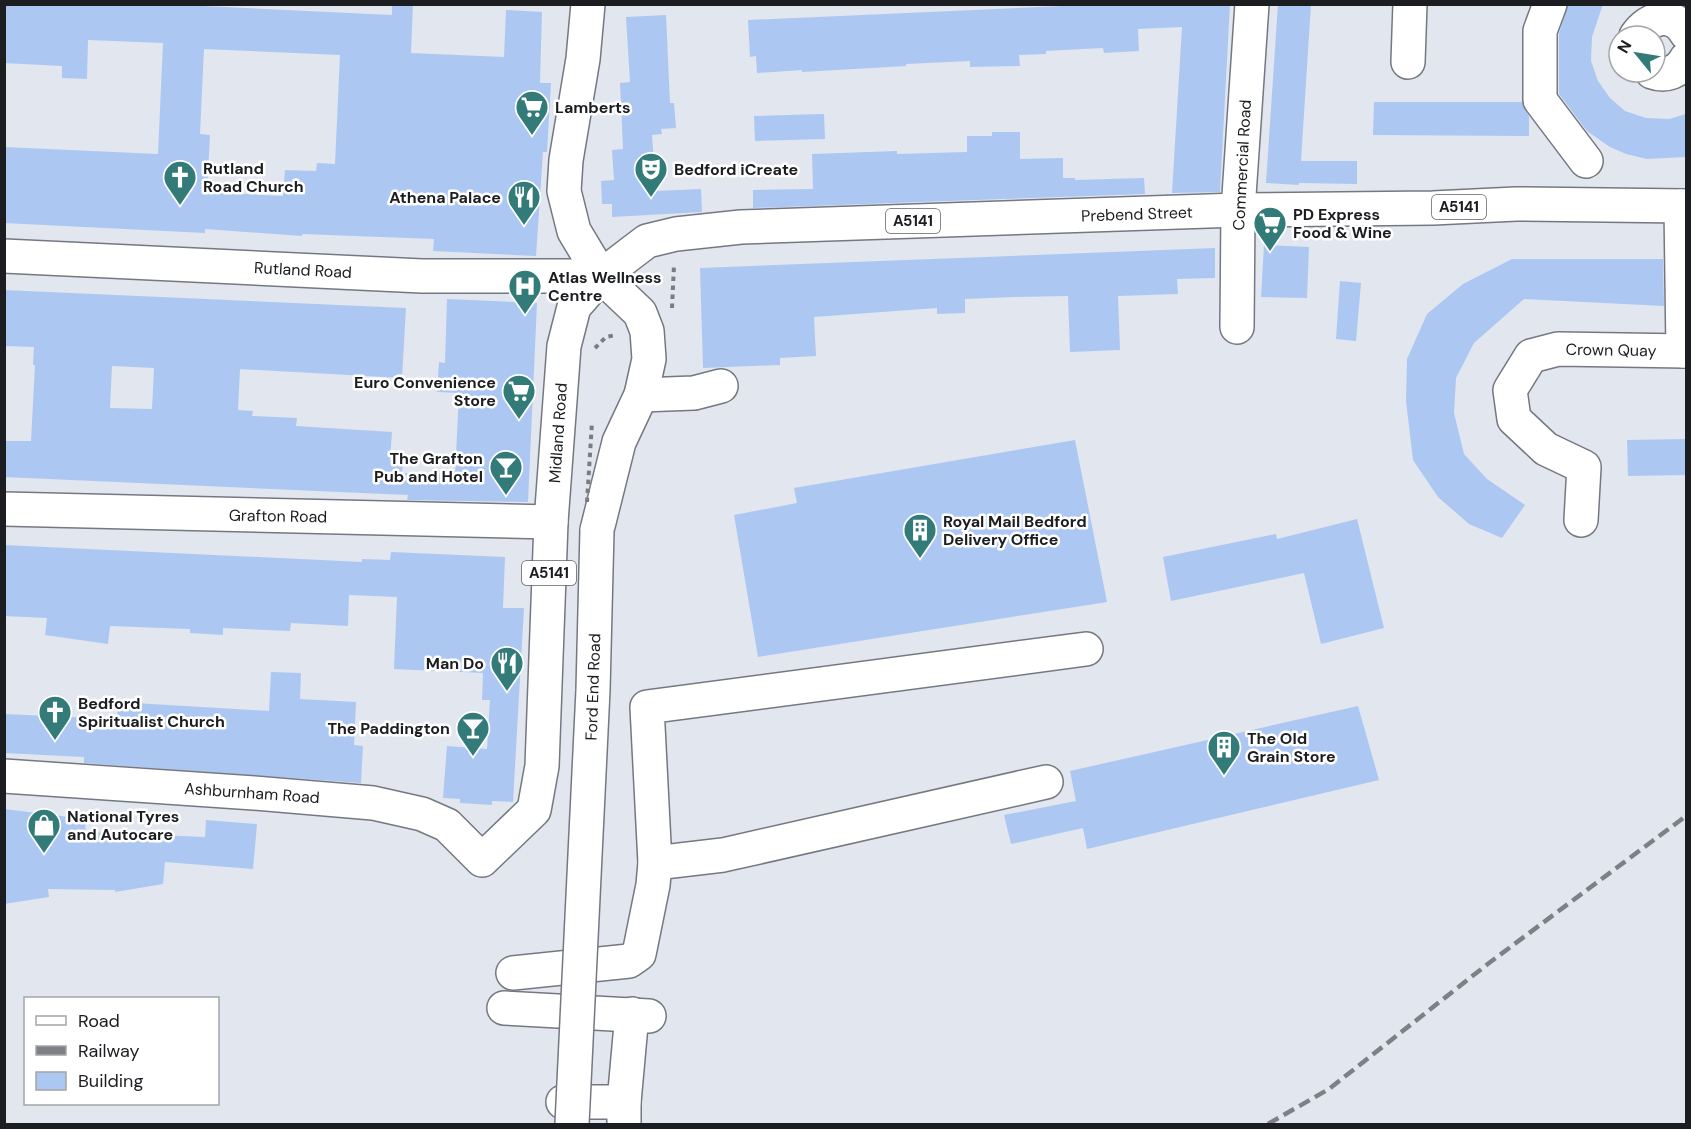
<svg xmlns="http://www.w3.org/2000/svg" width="1691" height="1129" font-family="'DM Sans',sans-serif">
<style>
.building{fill:#adc7f3;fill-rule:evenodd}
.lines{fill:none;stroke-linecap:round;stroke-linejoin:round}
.minor-casing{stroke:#747880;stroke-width:36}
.major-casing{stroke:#747880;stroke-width:36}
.path{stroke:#797c82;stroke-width:4;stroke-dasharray:4.5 4.5;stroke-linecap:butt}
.minor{stroke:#fff;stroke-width:33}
.major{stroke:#fff;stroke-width:33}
.rail{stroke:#7d8086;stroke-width:4.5;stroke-dasharray:12 6;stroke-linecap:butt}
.minor-bridge-casing{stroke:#747880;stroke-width:36;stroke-linecap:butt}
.path-bridge{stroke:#797c82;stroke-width:4;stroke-dasharray:4.5 4.5;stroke-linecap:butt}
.minor-bridge{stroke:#fff;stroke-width:33}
.labels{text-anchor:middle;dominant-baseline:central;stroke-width:5;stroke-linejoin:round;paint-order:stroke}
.shield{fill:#fff;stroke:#5f6163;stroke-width:1.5}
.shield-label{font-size:15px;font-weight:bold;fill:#1b1d20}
.poi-label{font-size:16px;font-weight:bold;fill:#1b1d20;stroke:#fff;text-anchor:start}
.street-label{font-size:16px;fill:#1b1d20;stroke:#fff}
</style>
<rect width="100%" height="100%" fill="#e1e6ef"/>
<g class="building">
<path d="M4 4H161L392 15V4H413L411 53 504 57 506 10 542 12 540 83H551L547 152H543L536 256 433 251 434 239 302 234V236L205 229V233L4 223V147L158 154 163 43 88 40 87 79 62 78V66L4 63ZM204 49 340 55 335 164 317 163 316 171 285 170 283 196 207 192 210 135 200 134Z"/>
<polygon points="1108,4 1230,4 1220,192 1172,193 1182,27 1138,29 1139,51 1104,53 1103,48 1046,51 1046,54 1019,55 1020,66 970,67 970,61 906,64 906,66 802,72 802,70 757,73 756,56 750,57 748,20"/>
<polygon points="1278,4 1311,4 1301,161 1357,161 1357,184 1299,183 1299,185 1266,183"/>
<polygon points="1568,4 1603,4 1592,37 1591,61 1598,81 1610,98 1625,111 1646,118 1669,119 1686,114 1686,157 1647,159 1626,154 1610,147 1587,131 1559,94 1559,34"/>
<polygon points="666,15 670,103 674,103 676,128 661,129 662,134 652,135 656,191 701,189 702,212 612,217 612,204 602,204 601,181 614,180 612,150 623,149 620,83 630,82 626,17"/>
<polygon points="1374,102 1522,102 1529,117 1529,136 1373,135"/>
<polygon points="824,114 825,139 755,141 754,116"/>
<polygon points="992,132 1020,132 1020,159 1063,158 1063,178 1075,178 1075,180 1144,178 1145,194 753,208 753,190 813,189 812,154 897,151 897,154 967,152 967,136 992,136"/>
<polygon points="1264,245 1309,247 1307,298 1261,297"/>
<polygon points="1215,248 1215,278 1177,279 1178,294 1118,296 1120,350 1070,352 1068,296 1013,297 965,299 965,313 937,314 937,308 814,317 816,356 780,358 780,365 703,368 700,268"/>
<polygon points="1512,259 1663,259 1664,306 1524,299 1474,343 1456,378 1454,413 1464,454 1487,479 1525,505 1502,538 1469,524 1438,497 1413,460 1406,401 1407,359 1427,314 1463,284"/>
<polygon points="1340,281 1361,283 1356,341 1336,339"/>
<path d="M4 290 406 308 402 378 240 369 238 410 253 411 252 416 297 418 296 426 392 432 390 460 403 461 402 473 455 475 459 393 437 392 439 362 445 363 447 299 537 303 528 502 407 500 408 495 4 477V441H31L35 365H33L34 347 4 346ZM112 366 154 368 152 409 110 408Z"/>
<polygon points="1686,439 1686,475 1628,476 1627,440"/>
<polygon points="1075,440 1107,602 758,657 734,515 797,503 794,488"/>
<polygon points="1357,519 1384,628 1321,644 1304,573 1171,601 1163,557 1276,534 1277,539"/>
<polygon points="4,545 362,562 362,559 390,560 391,552 505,557 503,608 524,608 513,802 492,801 492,805 460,803 460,799 443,798 447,746 487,749 490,700 482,700 483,673 394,669 397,597 349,595 348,626 291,623 290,631 223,628 223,635 190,633 190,629 110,626 108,644 45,635 47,618 4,616"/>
<polygon points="271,672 301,673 300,699 356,702 354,745 363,746 361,783 84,763 84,757 4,753 4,714 117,719 118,702 269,711"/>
<polygon points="1358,706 1379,780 1087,849 1083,828 1011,844 1004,815 1076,801 1070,771"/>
<polygon points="4,809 86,819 85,832 205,837 206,820 257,824 253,869 165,862 163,884 115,892 115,890 48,889 49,897 4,904"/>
</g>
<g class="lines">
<defs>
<g id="minor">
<polyline points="588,4 583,59 566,160 564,191 574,231 601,276 640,313 647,331 649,359 641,395 619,442 597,530"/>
<polyline points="1550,4 1540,31 1540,100 1586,161"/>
<path d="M1636 36C1649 17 1673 10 1686 33"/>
<polyline points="1408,62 1410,4"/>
<path d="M1652 72C1666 77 1679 72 1686 59"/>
<polyline points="1681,206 1683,351"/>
<polyline points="4,256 422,276 601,276"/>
<polyline points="1237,327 1238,210 1252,4"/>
<polyline points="641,395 694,393 721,386"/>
<polyline points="4,509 551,522"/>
<polyline points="1581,520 1584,467 1546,449 1514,419 1510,390 1531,356 1558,349 1686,351"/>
<polyline points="655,863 647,707 1086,649"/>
<polyline points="513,973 629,961 639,954 653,885 655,863 723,855 1046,782"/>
<polyline points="504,1008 649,1016"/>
<polyline points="563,1102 624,1102"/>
<polyline points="624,1124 624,1102 632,1014"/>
</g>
<polyline id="major" points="4,776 254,793 373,803 422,814 447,825 482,860 534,810 542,766 551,522 564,346 574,307 601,276 647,241 676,234 741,227 1238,210 1433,208 1516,204 1686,206"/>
</defs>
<use href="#minor" class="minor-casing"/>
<use href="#major" class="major-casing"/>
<g class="path">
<polyline points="672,308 674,265"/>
<polyline points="595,348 606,337 616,335"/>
</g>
<use href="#minor" class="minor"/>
<use href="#major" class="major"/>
<polyline class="rail" points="1268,1124 1329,1089 1489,963 1686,816"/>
<defs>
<polyline id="minor-bridge" points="572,1124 593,690 597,530"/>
</defs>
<use href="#minor-bridge" class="minor-bridge-casing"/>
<polyline class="path-bridge" points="587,502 592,422"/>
<use href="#minor-bridge" class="minor-bridge"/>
</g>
<defs>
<symbol id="supermarket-pin" viewBox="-11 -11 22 30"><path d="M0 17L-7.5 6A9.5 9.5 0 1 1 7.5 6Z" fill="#327b79" stroke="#fff"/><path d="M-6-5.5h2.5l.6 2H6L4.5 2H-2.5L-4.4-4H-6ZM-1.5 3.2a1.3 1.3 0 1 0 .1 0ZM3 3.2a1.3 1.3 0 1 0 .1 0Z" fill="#fff"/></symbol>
<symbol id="theatre-pin" viewBox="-11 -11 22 30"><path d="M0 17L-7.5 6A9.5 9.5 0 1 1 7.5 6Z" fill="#327b79" stroke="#fff"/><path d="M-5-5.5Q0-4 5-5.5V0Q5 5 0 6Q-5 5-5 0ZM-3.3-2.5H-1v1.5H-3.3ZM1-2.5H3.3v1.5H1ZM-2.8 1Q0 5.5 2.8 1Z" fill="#fff"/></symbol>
<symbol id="church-pin" viewBox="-11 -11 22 30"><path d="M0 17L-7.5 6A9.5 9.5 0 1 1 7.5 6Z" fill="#327b79" stroke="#fff"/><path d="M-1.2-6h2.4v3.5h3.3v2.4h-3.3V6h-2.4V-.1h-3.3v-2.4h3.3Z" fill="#fff"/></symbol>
<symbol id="restaurant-pin" viewBox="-11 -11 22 30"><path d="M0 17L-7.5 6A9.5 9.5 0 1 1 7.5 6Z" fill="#327b79" stroke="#fff"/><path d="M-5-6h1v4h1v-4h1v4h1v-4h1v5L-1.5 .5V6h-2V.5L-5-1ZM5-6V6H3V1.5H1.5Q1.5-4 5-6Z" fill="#fff"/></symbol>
<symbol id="hospital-pin" viewBox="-11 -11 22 30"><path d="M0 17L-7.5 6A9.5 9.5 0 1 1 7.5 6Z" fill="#327b79" stroke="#fff"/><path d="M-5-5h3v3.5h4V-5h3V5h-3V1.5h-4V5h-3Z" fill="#fff"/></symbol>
<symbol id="bar-pin" viewBox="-11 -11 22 30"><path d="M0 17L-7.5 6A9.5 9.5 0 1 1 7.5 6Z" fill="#327b79" stroke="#fff"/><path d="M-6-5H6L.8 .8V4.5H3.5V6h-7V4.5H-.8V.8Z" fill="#fff"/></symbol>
<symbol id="building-pin" viewBox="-11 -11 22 30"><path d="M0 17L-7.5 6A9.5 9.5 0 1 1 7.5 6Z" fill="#327b79" stroke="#fff"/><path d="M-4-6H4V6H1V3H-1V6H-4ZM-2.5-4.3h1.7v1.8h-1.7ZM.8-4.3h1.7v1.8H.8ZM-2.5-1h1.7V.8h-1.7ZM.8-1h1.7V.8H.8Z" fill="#fff"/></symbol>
<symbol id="shop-pin" viewBox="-11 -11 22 30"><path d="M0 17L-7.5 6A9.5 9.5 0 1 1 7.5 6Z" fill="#327b79" stroke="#fff"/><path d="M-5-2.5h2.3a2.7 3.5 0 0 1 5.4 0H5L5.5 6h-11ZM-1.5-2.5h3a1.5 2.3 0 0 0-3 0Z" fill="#fff"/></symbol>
</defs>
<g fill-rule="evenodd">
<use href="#supermarket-pin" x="513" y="88" width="38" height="52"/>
<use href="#theatre-pin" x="632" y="150" width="38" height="52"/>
<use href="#church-pin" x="161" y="158" width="38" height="52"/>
<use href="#restaurant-pin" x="505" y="178" width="38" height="52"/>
<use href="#supermarket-pin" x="1251" y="204" width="38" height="52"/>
<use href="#hospital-pin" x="506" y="267" width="38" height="52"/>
<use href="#supermarket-pin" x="500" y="372" width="38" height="52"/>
<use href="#bar-pin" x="487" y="448" width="38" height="52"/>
<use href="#building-pin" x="901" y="511" width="38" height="52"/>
<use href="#restaurant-pin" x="488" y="644" width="38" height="52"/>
<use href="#church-pin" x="36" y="693" width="38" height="52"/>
<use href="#bar-pin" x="454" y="709" width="38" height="52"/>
<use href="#building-pin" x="1205" y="728" width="38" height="52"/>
<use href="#shop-pin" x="25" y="806" width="38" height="52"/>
</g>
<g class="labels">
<g class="shield">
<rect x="1432" y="195" width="54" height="24" rx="4.5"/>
<rect x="886" y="209" width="54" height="24" rx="4.5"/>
<rect x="522" y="561" width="54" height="24" rx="4.5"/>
</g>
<g class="shield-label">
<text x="1459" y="207">A5141</text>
<text x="913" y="221">A5141</text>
<text x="549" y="573">A5141</text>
</g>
<g class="poi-label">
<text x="555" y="107">Lamberts</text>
<text x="203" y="168">Rutland<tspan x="203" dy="18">Road Church</tspan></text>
<text x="674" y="169">Bedford iCreate</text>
<text x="501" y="197" text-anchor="end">Athena Palace</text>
<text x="1293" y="214">PD Express<tspan x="1293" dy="18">Food &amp; Wine</tspan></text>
<text x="548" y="277">Atlas Wellness<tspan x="548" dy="18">Centre</tspan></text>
<text x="496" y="382" text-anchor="end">Euro Convenience<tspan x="496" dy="18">Store</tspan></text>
<text x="483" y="458" text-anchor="end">The Grafton<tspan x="483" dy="18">Pub and Hotel</tspan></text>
<text x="943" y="521">Royal Mail Bedford<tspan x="943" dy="18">Delivery Office</tspan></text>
<text x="484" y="663" text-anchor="end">Man Do</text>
<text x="78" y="703">Bedford<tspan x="78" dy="18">Spiritualist Church</tspan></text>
<text x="450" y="728" text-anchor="end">The Paddington</text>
<text x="1247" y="738">The Old<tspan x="1247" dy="18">Grain Store</tspan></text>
<text x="67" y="816">National Tyres<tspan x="67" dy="18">and Autocare</tspan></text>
</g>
<g class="street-label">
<text transform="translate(1242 165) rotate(-87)">Commercial Road</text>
<text transform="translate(1137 214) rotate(-2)">Prebend Street</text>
<text transform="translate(303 270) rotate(3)">Rutland Road</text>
<text transform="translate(1611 350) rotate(1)">Crown Quay</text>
<text transform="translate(558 433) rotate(-86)">Midland Road</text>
<text transform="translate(278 516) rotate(1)">Grafton Road</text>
<text transform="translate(593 687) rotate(-88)">Ford End Road</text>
<text transform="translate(252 793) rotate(4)">Ashburnham Road</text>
</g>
</g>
<rect width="1691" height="1129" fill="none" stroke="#1b1d20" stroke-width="12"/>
<rect x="24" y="997" width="195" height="108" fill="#ffffff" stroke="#a4a5a6" stroke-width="1.5"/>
<rect x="36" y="1016" width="30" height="9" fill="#ffffff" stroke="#a4a5a6" stroke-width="1.5"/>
<text x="78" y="1027" font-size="18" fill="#1b1d20">Road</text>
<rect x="36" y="1046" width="30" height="9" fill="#7d8086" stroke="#a4a5a6" stroke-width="1.5"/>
<text x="78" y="1057" font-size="18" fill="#1b1d20">Railway</text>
<rect x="36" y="1072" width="30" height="18" fill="#adc7f3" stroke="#a4a5a6" stroke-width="1.5"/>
<text x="78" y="1087" font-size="18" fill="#1b1d20">Building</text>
<g transform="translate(1637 54) rotate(300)"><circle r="28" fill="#ffffff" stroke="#a4a5a6" stroke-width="1.5"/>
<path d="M0-4.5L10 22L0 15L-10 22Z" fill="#327b79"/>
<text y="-9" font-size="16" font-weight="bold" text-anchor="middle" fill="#1b1d20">N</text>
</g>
</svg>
